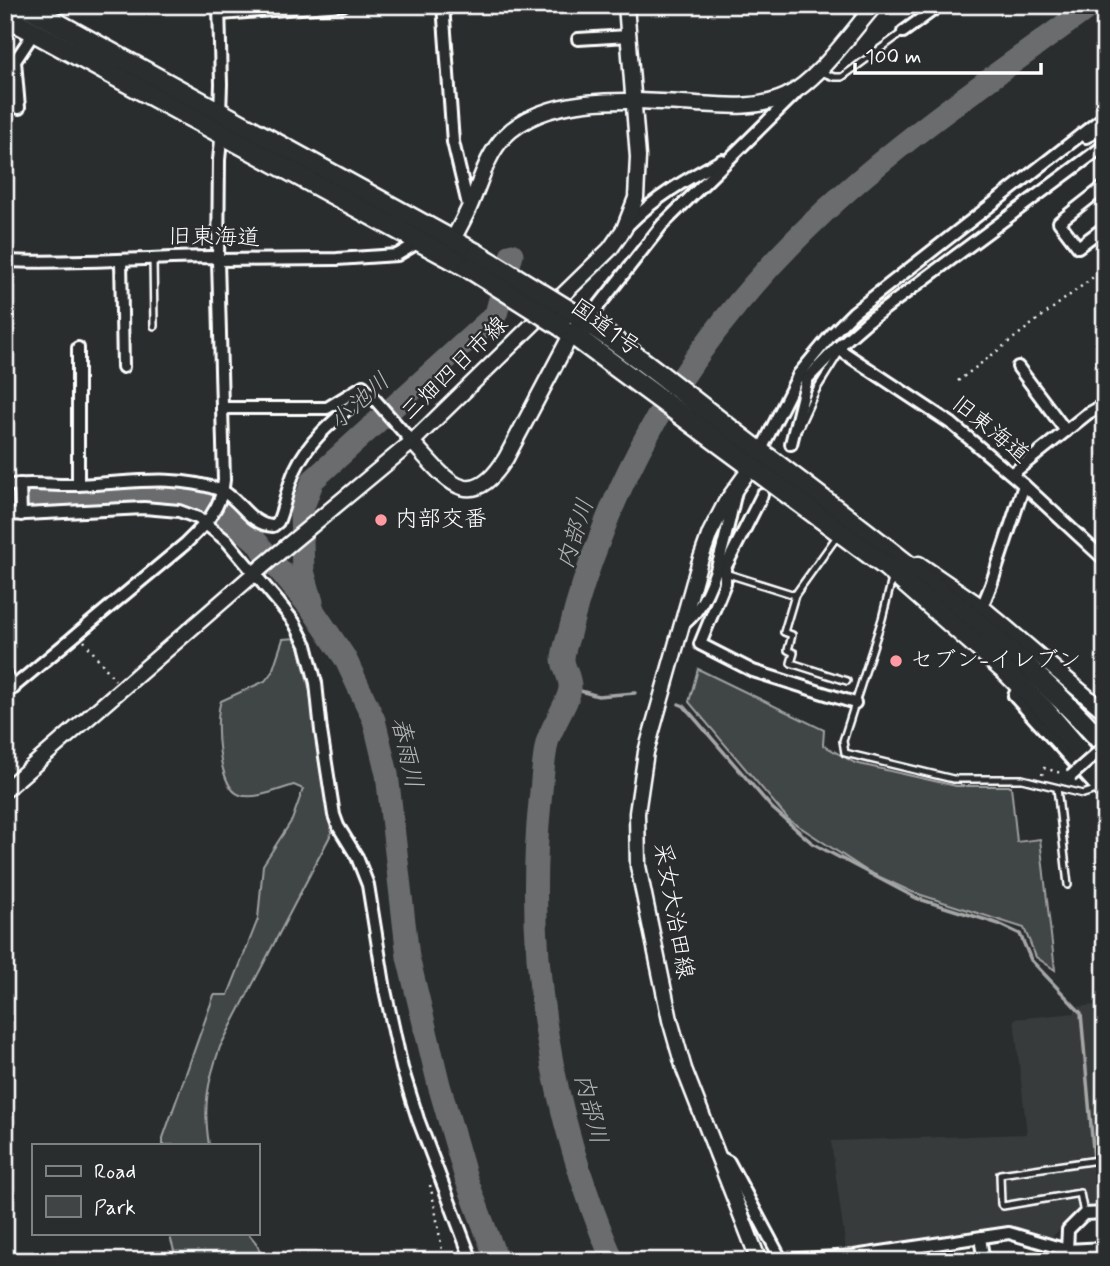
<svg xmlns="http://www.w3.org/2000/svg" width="1110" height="1266" font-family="Mynerve,'Klee One',sans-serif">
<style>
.built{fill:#373a3b}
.green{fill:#414445;stroke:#a0a2a2;stroke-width:2}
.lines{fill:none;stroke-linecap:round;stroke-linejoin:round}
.stream{stroke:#a6a7a7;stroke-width:3.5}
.river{stroke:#6a6c6d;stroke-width:23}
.lane-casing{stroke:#fff;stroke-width:10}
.street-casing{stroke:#fff;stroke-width:16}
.secondary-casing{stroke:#fff;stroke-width:19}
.highway-casing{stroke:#fff;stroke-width:24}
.path{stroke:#fff;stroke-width:2.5;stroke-dasharray:2 5;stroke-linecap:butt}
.lane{stroke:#2a2d2e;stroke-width:5}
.street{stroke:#2a2d2e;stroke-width:10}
.secondary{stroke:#2a2d2e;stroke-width:14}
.highway{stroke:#2a2d2e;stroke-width:19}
.street-bridge-casing{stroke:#fff;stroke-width:16;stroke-linecap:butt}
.highway-bridge-casing{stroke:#fff;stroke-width:24;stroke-linecap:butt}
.street-bridge{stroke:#2a2d2e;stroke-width:10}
.highway-bridge{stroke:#2a2d2e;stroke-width:19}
.poi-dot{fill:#ff9aa2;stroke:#2a2d2e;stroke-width:2.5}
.labels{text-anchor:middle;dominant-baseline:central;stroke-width:5;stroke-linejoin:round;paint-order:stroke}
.street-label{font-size:23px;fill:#fff;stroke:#2a2d2e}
.poi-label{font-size:23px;fill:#fff;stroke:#2a2d2e;text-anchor:start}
.water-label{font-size:24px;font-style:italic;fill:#b4b6b6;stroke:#2a2d2e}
</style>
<rect width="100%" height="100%" fill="#2a2d2e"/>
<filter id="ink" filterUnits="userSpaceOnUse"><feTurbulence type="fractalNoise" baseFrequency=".0143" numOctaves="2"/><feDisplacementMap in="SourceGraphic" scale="14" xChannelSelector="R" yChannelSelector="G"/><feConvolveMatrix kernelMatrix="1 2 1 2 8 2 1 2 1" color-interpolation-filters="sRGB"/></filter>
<g filter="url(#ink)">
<polygon class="built" points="1105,1004 1105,1209 1080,1211 1052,1237 1012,1228 846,1250 831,1141 1027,1134 1014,1019 1075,1013 1075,1007"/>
<g class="green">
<path d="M297 638 327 761 336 816 330 836 220 1047C207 1084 203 1106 209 1145H163V1138L214 995H228L258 919 263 865 292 820 303 789 294 785C279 789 256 800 240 795 218 788 214 719 221 701L265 681 272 672 283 639Z"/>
<polygon points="698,669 824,730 823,745 855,763 956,786 1011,786 1017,842 1040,839 1055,970 1036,957 1024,928 912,892 867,871 788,819 689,702"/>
<polygon points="169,1233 248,1233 257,1244 263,1261 177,1261"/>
</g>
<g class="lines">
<g class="stream">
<polyline points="570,688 598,696 635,693"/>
<polyline points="679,704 684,706 772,808 812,843 916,898 999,924 1020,934 1031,960 1081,1013 1094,1160"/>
<polyline points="1102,1221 1105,1220"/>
</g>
<g class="river">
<polyline points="5,503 89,498 158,497 187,500 208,506 227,516 255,540 314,612 345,658 374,720 387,774 408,957 439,1085 466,1178 497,1261"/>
<polyline points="312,602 303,571 301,512 313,480 496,314 512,254"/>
<path d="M613 1261C551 1117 524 957 540 802 542 783 543 761 547 743 551 727 569 702 570 688 571 678 563 668 563 659 563 650 568 639 570 630 578 599 588 568 600 538 647 411 728 302 826 210 908 134 1002 71 1092 5"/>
</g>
<defs>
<g id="lane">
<polyline points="821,72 834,77 842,77 903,32"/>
<polyline points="5,112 19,108"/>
<polyline points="153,258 154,326"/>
<polyline points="799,427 816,390 841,350"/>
<polyline points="838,535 795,595 784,632 792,635 788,650 794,653 791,663 847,681"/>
<polyline points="725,573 795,595"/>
<polyline points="892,579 882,619 843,741 845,753 953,779 1022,779 1083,794 1099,789"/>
<polyline points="1057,788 1068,885"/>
<polyline points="1084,1214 1080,1193 1003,1206 1001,1204 1000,1174 1105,1159"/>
</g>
<g id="street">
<polyline points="219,5 221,84 220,114"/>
<polyline points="443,5 453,142 469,209"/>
<polyline points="220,14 343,5"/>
<polyline points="903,32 940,5"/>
<polyline points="578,39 628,36"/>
<polyline points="19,108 15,61 35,31"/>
<polyline points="1086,137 1105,127"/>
<polyline points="1105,186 1059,222 1078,247 1105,227"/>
<path d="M627 226C654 198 688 178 722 160"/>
<polyline points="121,260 123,367"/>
<path d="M5 261C74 264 143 258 212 257L218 260 337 259 397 255 419 242"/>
<polyline points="586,322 662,225 795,94"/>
<polyline points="78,348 78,485"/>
<polyline points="837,348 952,424 1024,485 1105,560"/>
<polyline points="1018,367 1066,431"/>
<polyline points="799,374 807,379 837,348 868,321 1105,145"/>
<polyline points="222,408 327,408 363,386 412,442"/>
<polyline points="791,444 807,379"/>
<polyline points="760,452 799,374 832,334 854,312 1105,116"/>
<polyline points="1012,474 1087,414 1105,404"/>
<polyline points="20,484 21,515"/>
<path d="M5 486C28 481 52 486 75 485 124 484 173 473 220 490 240 498 249 525 273 526L278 522C285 506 287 487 295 470 310 437 341 415 368 392"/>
<polyline points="762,495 725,568 725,583 700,644 753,671 855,703"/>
<polyline points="5,515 144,508 179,511 198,518 227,541 279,603 294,622 306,645 316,683 321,731 334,815 338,826 357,857 368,885 385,990 402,1068 418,1119 472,1261"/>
<polyline points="982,607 991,585 1024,485"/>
<path d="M682 625C715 604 727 528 736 491"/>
<polyline points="5,672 14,688"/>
<polyline points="1019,686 1014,696 1105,797"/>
<path d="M5 694 185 544C205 525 222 508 224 480L218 260 219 160 222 130"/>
<polyline points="716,1155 729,1162 782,1261"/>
<polyline points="980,1238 984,1261"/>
<polyline points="1067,1250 1068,1230 1084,1214 1105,1213"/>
<polyline points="782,1260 854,1256 1009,1233 1067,1250 1105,1248"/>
</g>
<g id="secondary">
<path d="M452 241C458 230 464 219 469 208 480 184 486 156 504 137 548 91 639 101 697 104 727 106 758 109 786 96 818 81 851 32 875 5"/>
<path d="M412 442C444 476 469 518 506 458L572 333"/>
<polyline points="757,459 726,502 710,533 699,564 646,752 637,813 638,866 670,1020 684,1069 759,1261"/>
<polyline points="919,564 982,607 1105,712"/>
<polyline points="5,790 263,566 412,442 610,249 624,229 636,198 638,157 626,5"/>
</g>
<g id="highway">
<polyline points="24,5 477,254"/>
<polyline points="5,16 469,268"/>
<path d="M576 315C642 357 702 409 764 455 883 545 1004 634 1105 745"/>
<polyline points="561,326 886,566 1006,671 1043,708 1105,780"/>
</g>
</defs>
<use href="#lane" class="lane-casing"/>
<use href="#street" class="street-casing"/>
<use href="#secondary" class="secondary-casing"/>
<use href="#highway" class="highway-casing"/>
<g class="path">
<polyline points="958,381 1105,268"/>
<polyline points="84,641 115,680"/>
<polyline points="1042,775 1044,768 1061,773"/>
<path d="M430 1185C436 1210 439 1235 444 1261"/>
</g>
<use href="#lane" class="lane"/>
<use href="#street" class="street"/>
<use href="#secondary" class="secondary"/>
<use href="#highway" class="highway"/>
<defs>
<polyline id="street-bridge" points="1071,776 1105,746"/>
<g id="highway-bridge">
<polyline points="477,254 576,315"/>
<polyline points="469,268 561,326"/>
</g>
</defs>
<use href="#street-bridge" class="street-bridge-casing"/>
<use href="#highway-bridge" class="highway-bridge-casing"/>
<use href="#street-bridge" class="street-bridge"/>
<use href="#highway-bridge" class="highway-bridge"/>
</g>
</g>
<g class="poi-dot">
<circle cx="381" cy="520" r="7"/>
<circle cx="896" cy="661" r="7"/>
</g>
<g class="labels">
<g class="street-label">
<text transform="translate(214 238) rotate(1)">旧東海道</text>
<text transform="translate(605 328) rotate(36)">国道1号</text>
<text transform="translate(455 369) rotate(-44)">三畑四日市線</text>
<text transform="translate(990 430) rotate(39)">旧東海道</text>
<text transform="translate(673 911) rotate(80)">采女大治田線</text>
</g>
<g class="poi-label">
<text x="395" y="520">内部交番</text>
<text x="910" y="661">セブン-イレブン</text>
</g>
<g class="water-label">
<text transform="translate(360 402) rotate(-42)">小池川</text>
<text transform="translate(576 534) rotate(-72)">内部川</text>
<text transform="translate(406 753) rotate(78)">春雨川</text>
<text transform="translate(590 1109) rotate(76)">内部川</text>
</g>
</g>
<rect width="1110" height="1266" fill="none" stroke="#2a2d2e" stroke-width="28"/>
<rect x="14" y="14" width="1082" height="1238" fill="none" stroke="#fff" stroke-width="2.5" filter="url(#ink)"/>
<rect x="32" y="1144" width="228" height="91" fill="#2a2d2e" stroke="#7f8182" stroke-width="2"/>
<rect x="46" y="1166" width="35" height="10" fill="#2a2d2e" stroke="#7f8182" stroke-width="2"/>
<text x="94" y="1178" font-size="21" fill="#ffffff">Road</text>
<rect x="46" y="1196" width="35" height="21" fill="#414445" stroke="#7f8182" stroke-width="2"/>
<text x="94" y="1214" font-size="21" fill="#ffffff">Park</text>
<path d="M855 63v10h186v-10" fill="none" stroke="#ffffff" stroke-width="3.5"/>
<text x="865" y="63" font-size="21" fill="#ffffff" stroke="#2a2d2e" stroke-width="5" paint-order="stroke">100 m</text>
</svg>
